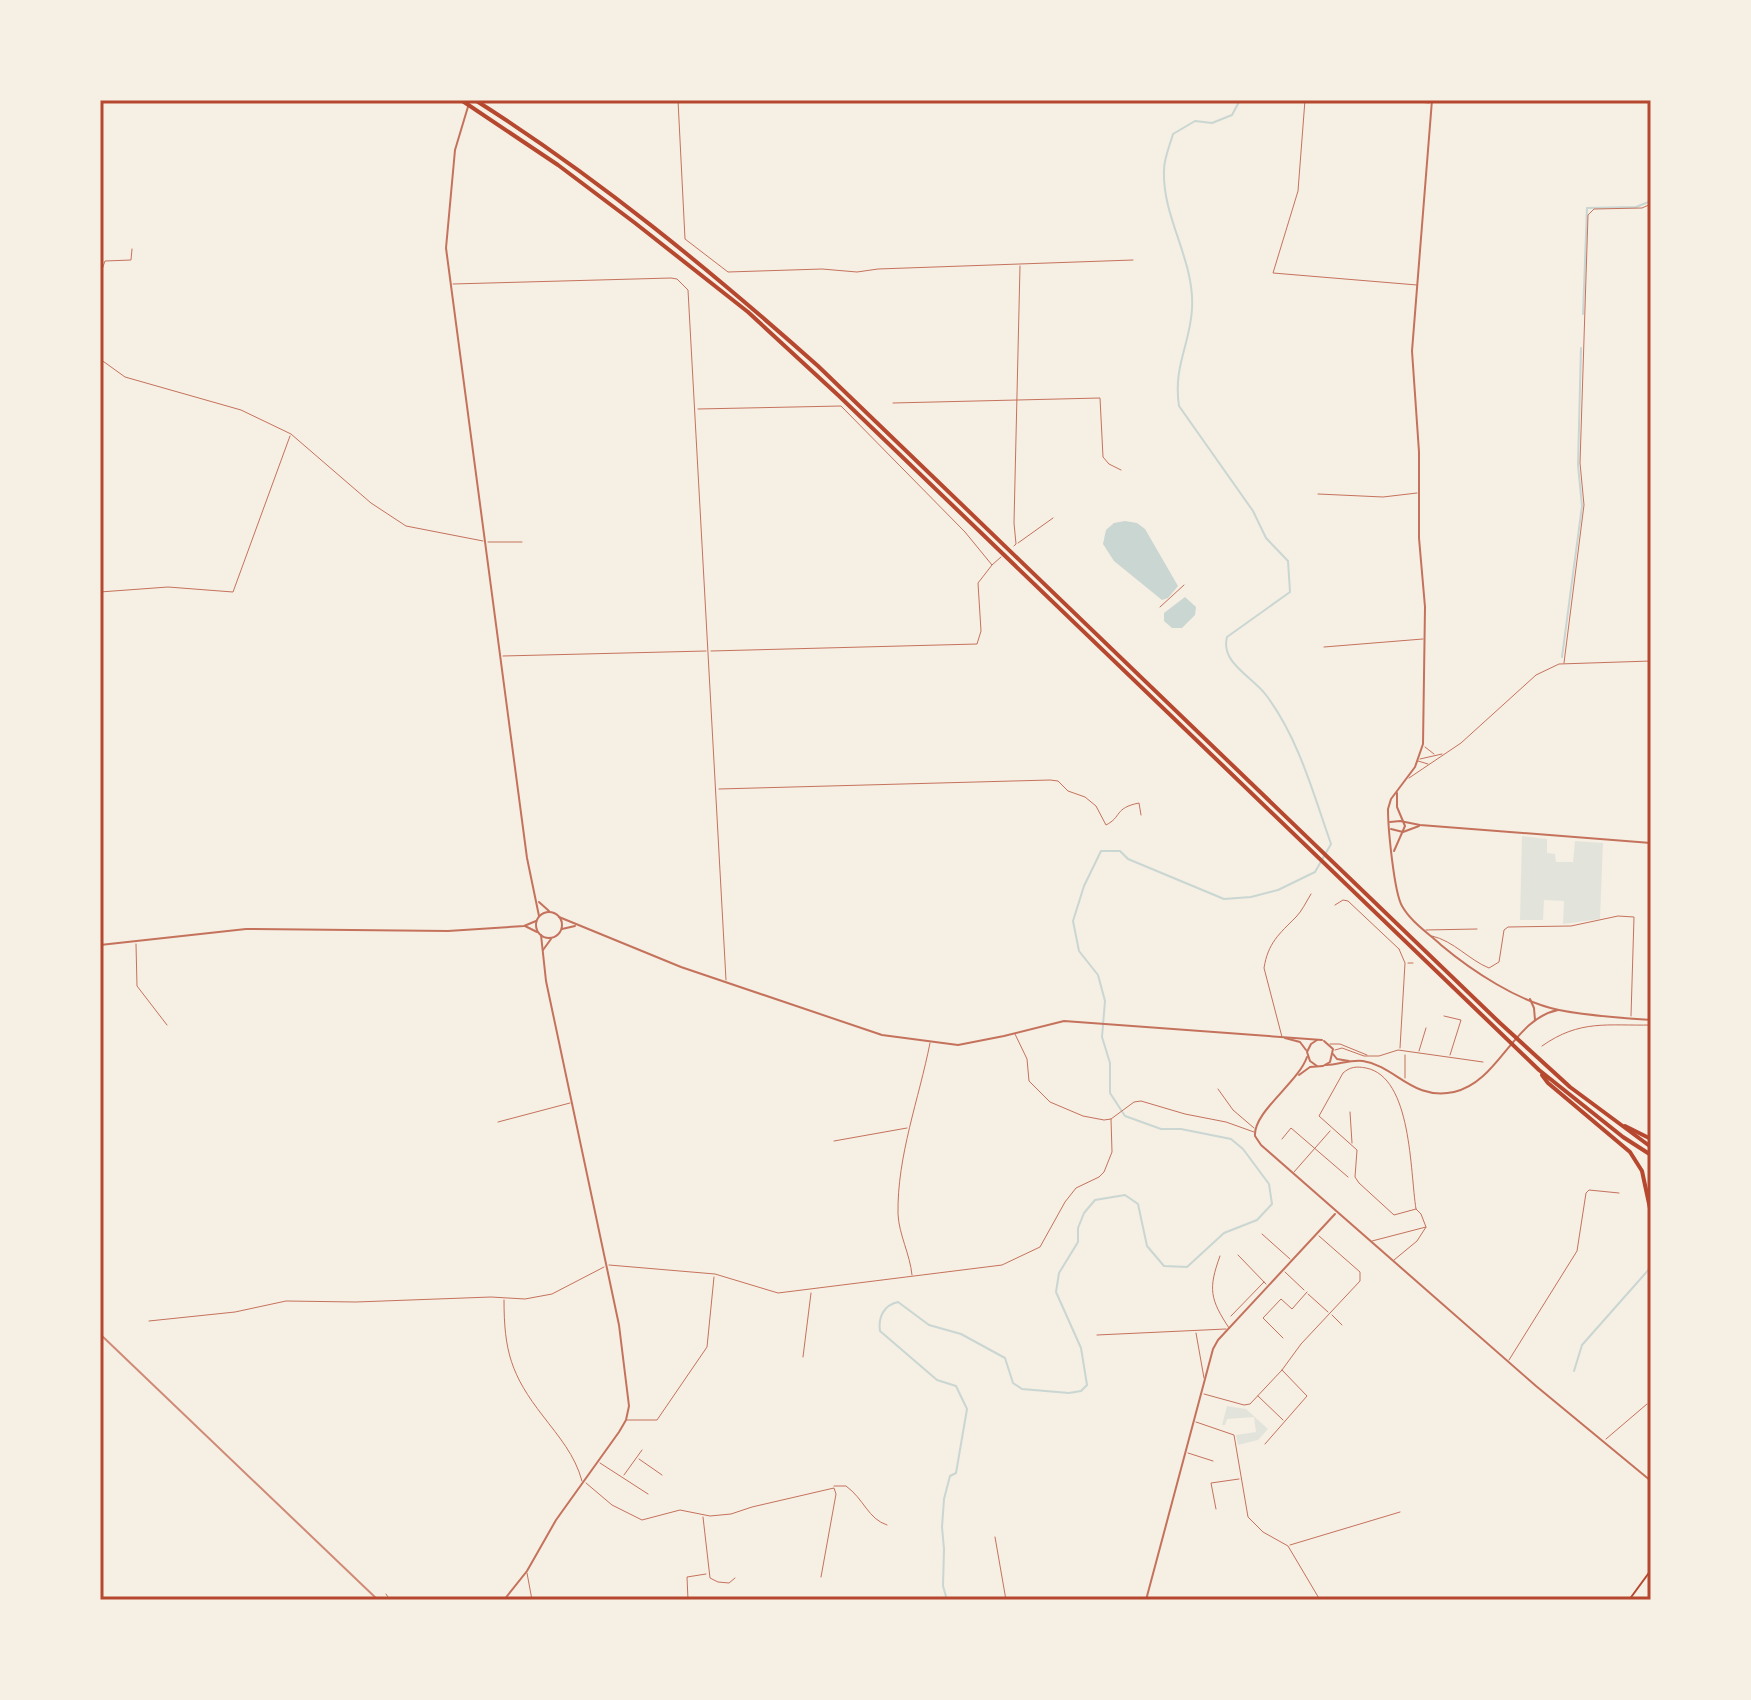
<svg xmlns="http://www.w3.org/2000/svg" width="1751" height="1700" font-family="Signika,sans-serif">
<style>
.green{fill:#e2e4dc}
.water{fill:#c9d6d2}
.lines{fill:none;stroke-linecap:round;stroke-linejoin:round}
.stream{stroke:#c9d6d2;stroke-width:2}
.service{stroke:#c5725c;stroke-width:1}
.minor{stroke:#c5725c;stroke-width:1}
.tertiary{stroke:#c5725c;stroke-width:2}
.secondary{stroke:#b5482f;stroke-width:2}
.motorway{stroke:#b5482f;stroke-width:4}
.rail{stroke:#cf8b77;stroke-width:2}
.neatline{fill:none;stroke:#b5482f;stroke-width:3}
</style>
<rect width="100%" height="100%" fill="#f6efe4"/>
<g class="green">
<polygon points="1522,836 1547,839 1547,853 1555,854 1556,862 1573,862 1575,841 1603,843 1600,919 1563,924 1564,901 1544,900 1543,920 1520,920"/>
<polygon points="1227,1406 1246,1409 1268,1429 1258,1440 1238,1445 1236,1435 1256,1432 1254,1417 1227,1419 1225,1425 1222,1425"/>
</g>
<g class="water">
<polygon points="1125,521 1137,523 1145,529 1178,586 1168,598 1162,600 1114,561 1103,544 1106,530 1114,523"/>
<polygon points="1185,597 1196,607 1195,615 1182,628 1172,628 1164,621 1164,613"/>
</g>
<g class="lines">
<g class="stream">
<polyline points="1583,314 1587,208 1636,207 1651,201"/>
<polyline points="1562,657 1582,506 1578,465 1581,348"/>
<polyline points="1574,1371 1582,1345 1651,1267"/>
<path d="M947 1600 943 1586 944 1549 942 1527 944 1499 950 1476 956 1473 967 1409 956 1386 937 1380 880 1331C878 1317 884 1305 898 1302L929 1325 961 1334 1005 1358 1013 1383 1022 1389 1069 1393 1081 1391 1087 1385 1081 1348 1056 1292 1059 1273 1078 1242V1228L1084 1213 1095 1200 1125 1195 1138 1204 1147 1246 1164 1266 1187 1267 1224 1233 1257 1220 1272 1204 1269 1184 1243 1149 1231 1139 1181 1129H1161L1125 1116 1110 1093V1063L1102 1037 1105 1001 1098 975 1079 951 1073 921 1084 886 1101 851H1120L1128 859 1224 899 1251 897 1278 890 1315 872 1331 844C1313 793 1299 739 1266 695 1253 677 1220 663 1227 637L1290 592 1288 561 1266 538 1253 511 1179 406C1173 366 1190 345 1192 309 1195 260 1162 218 1164 170 1164 158 1170 145 1173 134L1195 121 1212 123 1232 115 1240 100"/>
</g>
<g class="service">
<polyline points="1335,905 1343,900 1348,901 1399,949"/>
<polyline points="1408,963 1413,963"/>
</g>
<g class="minor">
<polyline points="678,100 685,239 728,272 822,269 857,272 878,269 1133,260"/>
<polyline points="1305,100 1298,191 1273,273 1417,285"/>
<polyline points="1399,100 1429,103"/>
<polyline points="100,275 105,261 131,260 132,249"/>
<polyline points="453,284 671,278 677,279 688,290 726,980"/>
<polyline points="100,359 125,377 241,410 291,434 371,503 406,526 483,541"/>
<polyline points="893,403 1100,398 1103,457 1109,464 1121,470"/>
<polyline points="698,409 841,406 965,532 992,565 1001,557"/>
<polyline points="1318,494 1383,497 1417,493"/>
<polyline points="488,542 522,542"/>
<polyline points="1018,543 1053,518"/>
<polyline points="1014,546 1016,544 1014,523 1020,266"/>
<polyline points="100,592 168,587 233,592 290,436"/>
<polyline points="1160,607 1184,585"/>
<polyline points="1324,647 1423,639"/>
<polyline points="711,651 977,644 981,631 978,583 992,565"/>
<polyline points="503,656 706,651"/>
<polyline points="1564,663 1584,505 1580,463 1588,215 1594,209 1642,208 1651,204"/>
<polyline points="1425,747 1434,754"/>
<polyline points="1420,759 1442,754"/>
<polyline points="1418,761 1428,764"/>
<polyline points="1409,778 1461,743 1536,675 1559,664 1651,661"/>
<path d="M719 789 1050 780 1058 781 1068 791 1085 797 1096 806 1106 825C1122 817 1114 808 1139 803L1141 815"/>
<polyline points="1426,930 1477,929"/>
<path d="M1432 936C1454 941 1469 960 1489 968L1499 962 1504 930 1508 927 1571 926 1618 916 1634 917 1631 1016"/>
<polyline points="136,944 137,986 167,1025"/>
<polyline points="1399,949 1405,963 1400,1048"/>
<polyline points="1444,1016 1461,1020 1450,1055"/>
<polyline points="1015,1034 1027,1059 1029,1081 1050,1102 1083,1116 1104,1120 1111,1119 1134,1102 1141,1101 1185,1114 1226,1122 1254,1132"/>
<path d="M1282 1037 1264 968C1268 943 1279 934 1296 917 1302 911 1306 902 1311 894"/>
<polyline points="1330,1044 1340,1044 1367,1055"/>
<path d="M1542 1046C1580 1019 1608 1026 1651 1025"/>
<polyline points="1335,1050 1342,1048 1364,1056 1379,1056 1398,1050 1483,1062"/>
<polyline points="1419,1051 1426,1028"/>
<polyline points="1405,1078 1405,1055"/>
<polyline points="1218,1089 1233,1110 1254,1128"/>
<polyline points="1350,1112 1352,1143"/>
<polyline points="498,1122 570,1103"/>
<polyline points="1282,1139 1291,1128 1348,1177"/>
<polyline points="834,1141 907,1128"/>
<polyline points="1294,1172 1330,1131"/>
<path d="M1416 1209 1394 1215 1359 1183 1355 1177 1357 1150 1319 1116 1343 1073C1350 1067 1356 1066 1366 1068 1412 1077 1410 1172 1416 1209L1421 1214 1426 1227"/>
<polyline points="1262,1234 1290,1259"/>
<polyline points="1372,1241 1426,1227 1417,1241 1394,1260"/>
<polyline points="1238,1255 1266,1284"/>
<path d="M1220 1256C1208 1289 1210 1299 1229 1328"/>
<polyline points="609,1265 715,1274 778,1293 1002,1265 1040,1247 1065,1202 1076,1188 1099,1177 1104,1172 1112,1152 1111,1119"/>
<polyline points="1285,1272 1304,1290"/>
<path d="M912 1275C910 1254 899 1235 898 1214 897 1156 919 1099 930 1043"/>
<polyline points="1308,1294 1328,1312"/>
<path d="M504 1300C504 1351 511 1375 543 1416 559 1437 575 1455 582 1481"/>
<polyline points="1332,1315 1342,1325"/>
<polyline points="1231,1316 1264,1282"/>
<polyline points="149,1321 235,1312 286,1301 356,1302 491,1297 525,1299 552,1294 604,1267"/>
<polyline points="1196,1333 1204,1378"/>
<polyline points="1097,1335 1226,1329"/>
<polyline points="1283,1338 1263,1318 1281,1299 1292,1309 1307,1292"/>
<polyline points="803,1357 811,1293"/>
<polyline points="1509,1360 1577,1251 1586,1193 1589,1190 1619,1193"/>
<polyline points="1204,1394 1244,1405 1250,1404 1282,1370 1301,1344 1360,1281 1360,1272 1319,1236"/>
<polyline points="1258,1396 1283,1420"/>
<polyline points="627,1420 657,1420 707,1347 714,1277"/>
<polyline points="1196,1422 1234,1435 1248,1517 1263,1532 1288,1546 1320,1600"/>
<polyline points="1606,1439 1647,1404"/>
<polyline points="1265,1444 1307,1396 1282,1370"/>
<polyline points="1188,1453 1213,1461"/>
<polyline points="639,1459 662,1475"/>
<polyline points="600,1463 648,1494"/>
<polyline points="624,1475 642,1450"/>
<polyline points="586,1483 612,1505 642,1520 680,1510 710,1516 731,1514 752,1507 834,1488 836,1494 821,1577"/>
<path d="M834 1486H846C864 1499 868 1519 887 1525"/>
<polyline points="1216,1509 1211,1483 1239,1479"/>
<polyline points="703,1517 710,1578 718,1582 729,1583 735,1578"/>
<polyline points="995,1537 1006,1600"/>
<polyline points="1290,1545 1400,1512"/>
<polyline points="527,1573 532,1600"/>
<polyline points="386,1594 390,1600"/>
<polyline points="688,1600 687,1577 706,1574"/>
</g>
<g class="tertiary">
<polyline points="470,100 455,150 446,248 527,858 539,916"/>
<path d="M1432 100 1412 351 1419 452V538L1425 607 1423 744 1415 767 1391 799 1388 809C1388 828 1394 892 1402 906 1411 922 1428 933 1441 945 1472 971 1519 1002 1559 1010 1589 1016 1621 1018 1651 1020"/>
<polyline points="1390,822 1400,821 1420,825 1651,843"/>
<polyline points="1391,829 1403,832 1419,826"/>
<polyline points="1394,851 1405,826 1397,807 1397,793"/>
<polyline points="539,902 549,911"/>
<circle cx="549" cy="925" r="13"/>
<polyline points="559,917 681,967 882,1035 958,1045 1004,1036 1064,1021 1322,1040"/>
<polyline points="525,926 537,932"/>
<polyline points="562,929 575,926"/>
<polyline points="100,945 246,929 448,931 524,926 536,921"/>
<polyline points="543,950 551,939"/>
<polyline points="1530,999 1534,1008 1535,1020"/>
<polyline points="1285,1038 1300,1042 1306,1050"/>
<polyline points="1333,1054 1337,1059 1349,1061"/>
<path d="M1307 1057C1298 1083 1253 1112 1255 1136L1261 1145 1536 1386 1651 1481"/>
<path d="M1326 1065C1338 1065 1351 1059 1363 1061 1396 1066 1412 1101 1454 1092 1499 1082 1513 1019 1558 1010"/>
<polyline points="1317,1066 1310,1061 1307,1052 1311,1044 1317,1040"/>
<polyline points="1299,1075 1310,1067 1323,1066 1330,1062 1333,1049 1324,1041"/>
<polyline points="504,1600 527,1571 556,1520 619,1432 626,1420 629,1406 619,1325 546,981 541,935"/>
<polyline points="1146,1600 1213,1349 1218,1340 1335,1214"/>
</g>
<polyline class="secondary" points="1629,1600 1651,1570"/>
<g class="motorway">
<polyline points="461,100 558,165 635,223 748,312 839,396 1539,1070 1623,1137 1651,1155"/>
<path d="M475 100C597 177 710 270 818 366L1500 1023 1570 1087 1651 1147"/>
<polyline points="1542,1075 1548,1083 1630,1152 1642,1171 1651,1213"/>
<polyline points="1625,1126 1651,1139"/>
</g>
<polyline class="rail" points="100,1334 378,1600"/>
</g>
<rect width="1751" height="1700" fill="none" stroke="#f6efe4" stroke-width="204"/>
<rect x="102" y="102" width="1547" height="1496" class="neatline"/>
</svg>
